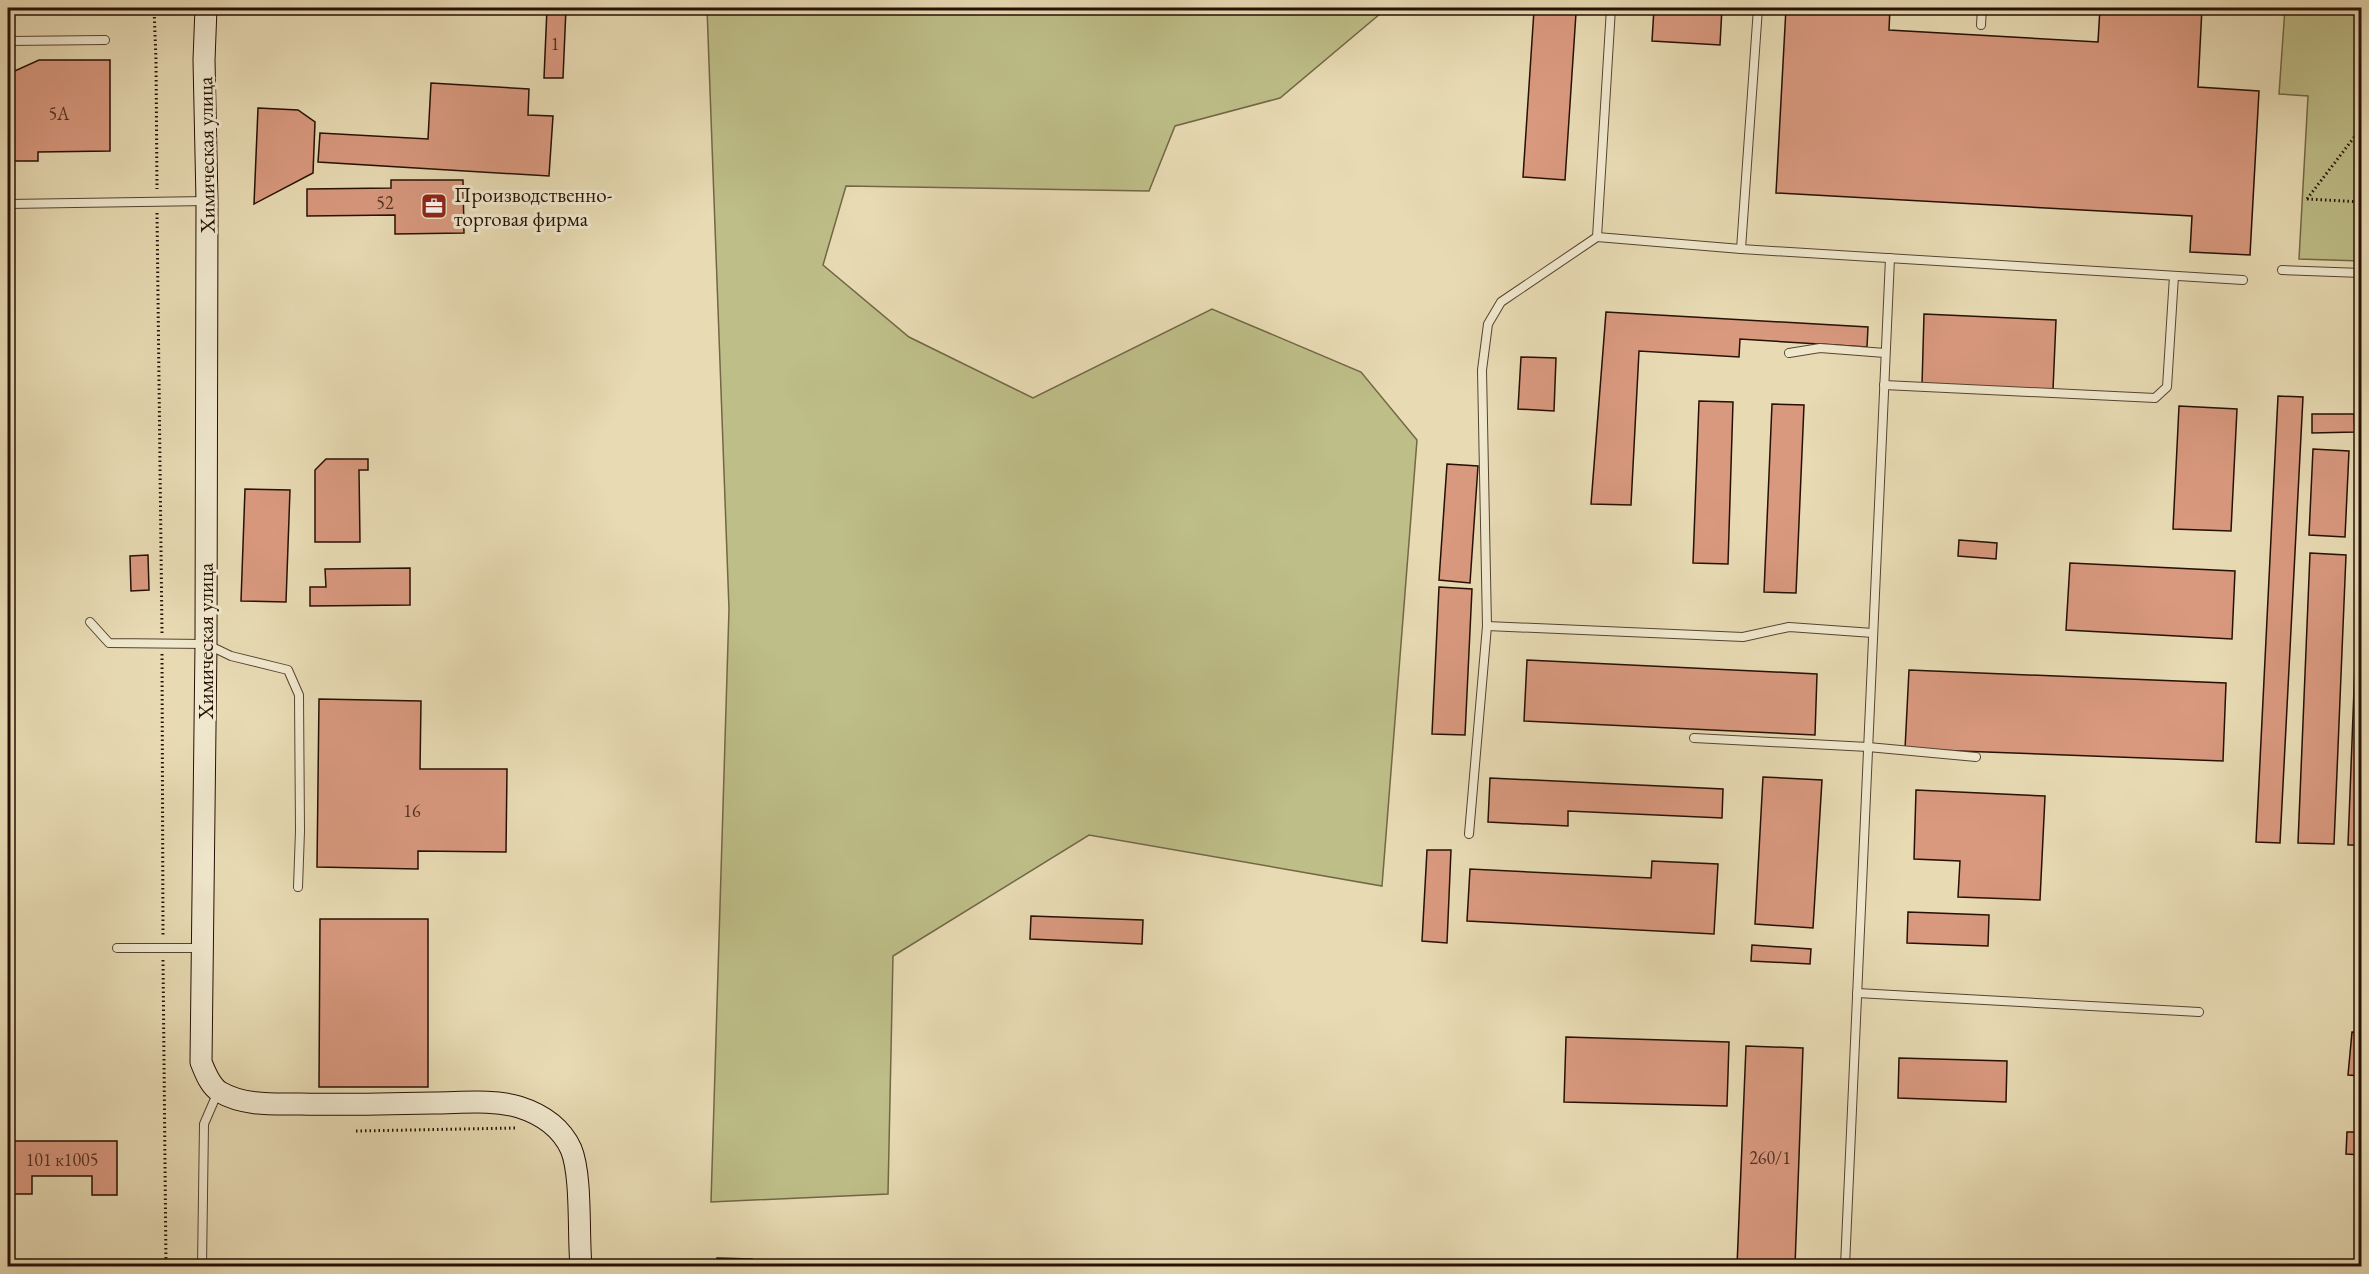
<svg xmlns="http://www.w3.org/2000/svg" width="2369" height="1274" font-family="'EB Garamond',serif">
<style>
.green{fill:#bebe88;stroke:#726746;stroke-width:1.5}
.building{fill:#d9997f;stroke:#261004;stroke-width:1.5}
.lines{fill:none;stroke-linecap:round;stroke-linejoin:round}
.service-casing{stroke:#564330;stroke-width:10}
.secondary-casing{stroke:#261004;stroke-width:23}
.path{stroke:#261004;stroke-width:3;stroke-dasharray:1.5 3;stroke-linecap:butt}
.service{stroke:#f0e8ce;stroke-width:8}
.secondary{stroke:#f0e8ce;stroke-width:21}
.labels{text-anchor:middle;dominant-baseline:central;stroke-width:6;stroke-linejoin:round;paint-order:stroke}
.number-label{font-size:18px;fill:#533223}
.street-label{font-size:21px;fill:#261004;stroke:#f0e8ce}
.poi-label{font-size:21px;fill:#261004;stroke:#f0e8ce;text-anchor:start}
</style>
<rect width="100%" height="100%" fill="#e8dbb4"/>
<filter id="stains"><feTurbulence type="fractalNoise" baseFrequency=".00333" numOctaves="4"/><feColorMatrix values="0 0 0 0 .2 0 0 0 0 .09 0 0 0 0 .02 0 0 0 .5 -.17"/></filter>
<radialGradient id="worn" r=".72"><stop offset=".6" stop-color="#630" stop-opacity="0"/><stop offset="1" stop-color="#630" stop-opacity=".3"/></radialGradient>
<g class="green">
<polygon points="707,8 1387,8 1280,98 1175,126 1149,191 846,186 823,265 909,337 1033,398 1212,309 1361,372 1417,440 1382,886 1089,835 893,956 888,1194 711,1202 729,609"/>
<polygon points="2285,8 2361,8 2361,261 2299,259 2308,96 2279,94"/>
</g>
<g class="building">
<polygon points="547,8 566,8 563,78 544,78"/>
<polygon points="1654,8 1722,8 1720,45 1652,41"/>
<polygon points="1786,8 1890,8 1889,30 2098,42 2100,8 2202,8 2198,87 2259,91 2250,255 2190,252 2192,216 1776,193"/>
<polygon points="1534,10 1576,13 1565,180 1523,177"/>
<polygon points="39,60 110,60 110,151 38,152 38,161 8,161 8,74"/>
<polygon points="431,83 529,89 528,115 553,116 549,176 318,162 320,133 428,139"/>
<polygon points="258,108 298,110 315,122 313,173 254,204"/>
<polygon points="391,180 463,180 464,233 395,234 395,215 307,216 307,189 391,188"/>
<polygon points="1606,312 1868,327 1867,347 1740,339 1739,357 1639,351 1631,505 1591,504"/>
<polygon points="1924,314 2056,320 2053,390 1922,385"/>
<polygon points="1521,357 1556,358 1554,411 1518,409"/>
<polygon points="2278,396 2303,397 2280,843 2256,842"/>
<polygon points="1699,401 1733,402 1728,564 1693,563"/>
<polygon points="1772,404 1804,405 1796,593 1764,592"/>
<polygon points="2179,406 2237,409 2231,531 2173,529"/>
<polygon points="2312,414 2354,414 2355,432 2312,433"/>
<polygon points="2313,449 2349,451 2345,537 2309,535"/>
<polygon points="326,459 368,459 368,470 359,470 360,542 315,542 315,470"/>
<polygon points="1447,464 1478,466 1470,583 1439,580"/>
<polygon points="245,489 290,490 286,602 241,601"/>
<polygon points="1959,540 1997,543 1996,559 1958,556"/>
<polygon points="2310,553 2346,555 2334,844 2298,843"/>
<polygon points="148,555 149,590 131,591 130,556"/>
<polygon points="2359,560 2362,560 2362,845 2348,845"/>
<polygon points="2070,563 2235,571 2232,639 2066,630"/>
<polygon points="410,568 410,605 310,606 310,587 326,587 325,569"/>
<polygon points="1439,587 1472,589 1465,735 1432,734"/>
<polygon points="1527,660 1817,674 1815,735 1524,721"/>
<polygon points="1909,670 2226,683 2223,761 1905,749"/>
<polygon points="319,699 421,701 420,769 507,769 506,852 418,851 418,869 317,867"/>
<polygon points="1763,777 1822,780 1813,928 1755,924"/>
<polygon points="1490,778 1723,789 1722,818 1568,811 1568,826 1488,822"/>
<polygon points="1916,790 2045,796 2040,900 1958,897 1960,861 1914,859"/>
<polygon points="1427,850 1451,850 1447,943 1422,941"/>
<polygon points="1652,861 1718,864 1714,934 1467,921 1470,869 1651,878"/>
<polygon points="1908,912 1989,915 1988,946 1907,943"/>
<polygon points="1031,916 1143,920 1142,944 1030,939"/>
<polygon points="320,919 428,919 428,1087 319,1087"/>
<polygon points="1752,945 1811,949 1810,964 1751,961"/>
<polygon points="2352,1032 2362,1033 2362,1076 2348,1075"/>
<polygon points="1566,1037 1729,1042 1727,1106 1564,1102"/>
<polygon points="1746,1046 1803,1048 1795,1266 1737,1266"/>
<polygon points="1899,1058 2007,1061 2006,1102 1898,1098"/>
<polygon points="2347,1132 2362,1132 2362,1155 2346,1154"/>
<polygon points="8,1141 117,1141 117,1195 92,1195 92,1176 32,1176 32,1194 8,1194"/>
<polygon points="717,1258 752,1259 752,1266 717,1266"/>
</g>
<g class="lines">
<defs>
<g id="service">
<polyline points="1981,25 1982,8"/>
<polyline points="8,41 105,40"/>
<polyline points="8,204 207,201"/>
<polyline points="1597,237 1741,249 2243,280"/>
<polyline points="1741,249 1758,8"/>
<polyline points="2282,270 2362,273"/>
<polyline points="1789,353 1820,348 1885,353"/>
<polyline points="1884,385 2155,398 2167,387 2174,276"/>
<polyline points="90,622 109,643 206,644 231,656 288,670 299,695 300,831 298,887"/>
<polyline points="1487,626 1743,637 1789,627 1873,633"/>
<polyline points="1694,738 1868,747 1976,757"/>
<polyline points="1469,834 1487,626 1482,370 1488,324 1501,302 1597,237 1611,8"/>
<polyline points="117,948 199,948"/>
<polyline points="1857,993 2199,1012"/>
<polyline points="182,1266 202,1266"/>
<polyline points="202,1266 204,1124 217,1094"/>
<polyline points="1845,1266 1890,258"/>
</g>
<path id="secondary" d="M206 8 204 60 207 201 206 644 201 1062C205 1072 210 1086 220 1092 244 1106 274 1104 301 1104 345 1105 389 1104 433 1103 461 1103 492 1099 519 1107 541 1114 561 1127 571 1149 582 1175 578 1236 581 1266"/>
</defs>
<use href="#service" class="service-casing"/>
<use href="#secondary" class="secondary-casing"/>
<g class="path">
<polyline points="154,8 156,60 157,189"/>
<polyline points="2307,199 2362,127"/>
<polyline points="2307,199 2362,202"/>
<polyline points="157,213 162,633"/>
<polyline points="162,654 163,936"/>
<polyline points="163,960 166,1266"/>
<polyline points="356,1131 516,1128"/>
</g>
<use href="#service" class="service"/>
<use href="#secondary" class="secondary"/>
</g>
<defs>
<symbol id="office-square" viewBox="-11 -11 22 22"><rect x="-9" y="-9" width="18" height="18" rx="4" fill="#8f2418" stroke="#f0e8ce"/><path d="M-6-3h4V-5.5h4V-3h4V5H-6ZM-1-4.5V-3h2v-1.5ZM-6 0V1H6V0Z" fill="#fff"/></symbol>
</defs>
<g fill-rule="evenodd">
<use href="#office-square" x="419" y="191" width="30" height="30"/>
</g>
<g class="labels">
<g class="number-label">
<text x="555" y="43">1</text>
<text x="59" y="113">5А</text>
<text x="385" y="202">52</text>
<text x="412" y="810">16</text>
<text x="1770" y="1157">260/1</text>
<text x="62" y="1159">101 к1005</text>
</g>
<g class="street-label">
<text transform="translate(206 155) rotate(-91)">Химическая улица</text>
<text transform="translate(205 641) rotate(-90)">Химическая улица</text>
</g>
<g class="poi-label">
<text x="454" y="194">Производственно-<tspan x="454" dy="24">торговая фирма</tspan></text>
</g>
</g>
<rect width="2369" height="1274" fill="none" stroke="#e8dbb4" stroke-width="30"/>
<rect x="9" y="9" width="2351" height="1256" fill="none" stroke="#261004" stroke-width="3"/>
<rect x="15" y="15" width="2339" height="1244" fill="none" stroke="#261004" stroke-width="1.5"/>
<rect width="100%" height="100%" filter="url(#stains)"/>
<rect width="100%" height="100%" fill="url(#worn)"/>
</svg>
